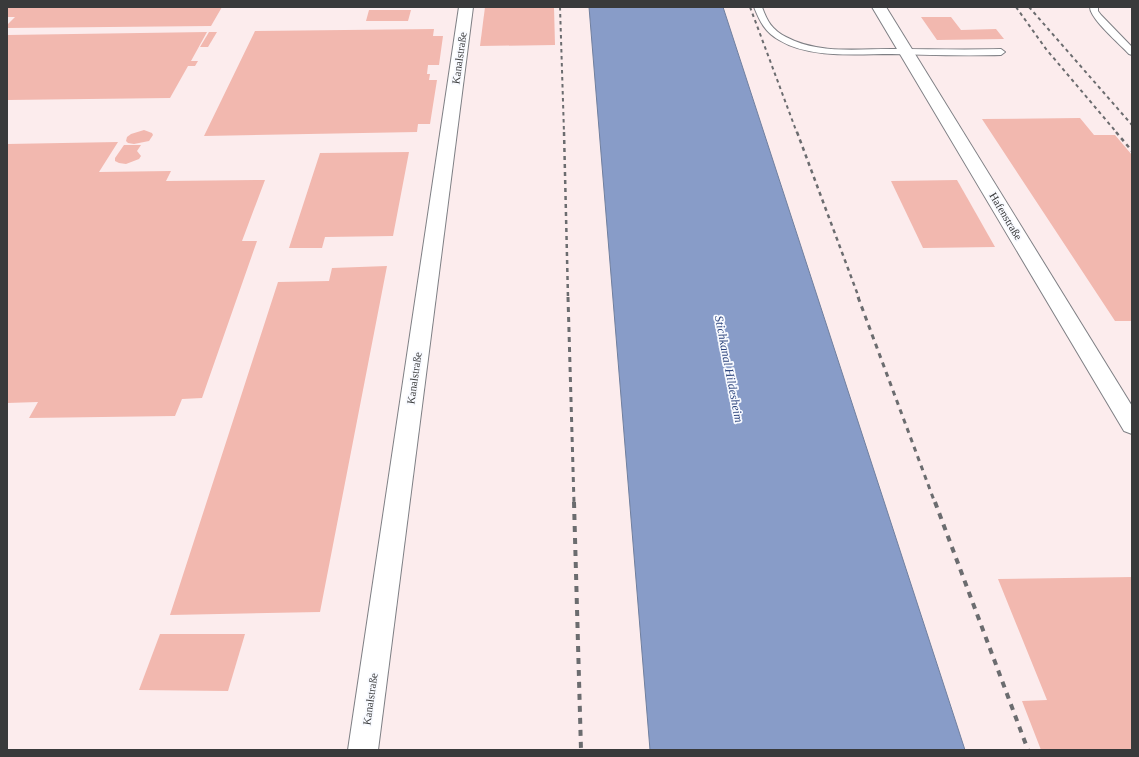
<svg xmlns="http://www.w3.org/2000/svg" width="1139" height="757" font-family="'Times New Roman',serif">
<style>
.industrial{fill:#fceced}
.water{fill:#889cc8;stroke:#707f9e}
.building{fill:#f2b8af}
.lines{fill:none;stroke-linecap:round;stroke-linejoin:round}
.service-casing{stroke:#7e7f84;stroke-width:2}
.minor-casing{stroke:#7e7f84;stroke-width:2}
.service{fill:#fff;fill-rule:evenodd}
.minor{fill:#fff;fill-rule:evenodd}
.rail-far3{stroke:#6b6c6f;stroke-width:2;stroke-dasharray:3.5 3.5;stroke-linecap:butt}
.rail-far2{stroke:#6b6c6f;stroke-width:2.5;stroke-dasharray:4 4;stroke-linecap:butt}
.rail-far1{stroke:#6b6c6f;stroke-width:3;stroke-dasharray:5 5;stroke-linecap:butt}
.rail{stroke:#6b6c6f;stroke-width:4;stroke-dasharray:6 6;stroke-linecap:butt}
.labels{text-anchor:middle;dominant-baseline:central;stroke-width:3.5;stroke-linejoin:round;paint-order:stroke}
.street-label{font-size:11px;fill:#393a3b;stroke:#f8faff}
.water-label{font-size:12px;font-style:italic;fill:#2d457d;stroke:#f8faff}
</style>
<rect width="100%" height="100%" fill="#f8faff"/>
<g class="industrial">
<polygon points="7,7 589,7 650,750 7,750"/>
<polygon points="723,7 1132,7 1132,750 965,750"/>
</g>
<polygon class="water" points="589,7 723,7 965,750 650,750"/>
<g class="building">
<polygon points="7,7 222,7 211,26 7,28 7,25 15,17 7,17"/>
<polygon points="485,7 554,7 555,45 480,46"/>
<polygon points="369,10 411,10 408,21 366,21"/>
<polygon points="921,17 951,17 961,30 996,29 1004,39 937,40"/>
<polygon points="434,29 433,36 443,36 439,65 428,65 427,74 430,74 429,80 437,80 430,124 418,124 417,132 204,136 255,31"/>
<polygon points="207,32 191,61 198,61 195,66 188,66 170,98 7,100 7,35"/>
<polygon points="209,32 217,32 208,47 200,47"/>
<polygon points="1080,118 1094,135 1115,135 1132,155 1132,321 1115,321 982,119"/>
<polygon points="144,130 152,133 153,135 149,141 134,144 128,143 126,141 127,137 131,134"/>
<polygon points="118,142 99,172 171,171 166,181 265,180 242,241 257,241 202,398 182,399 175,416 29,418 38,402 7,403 7,144"/>
<polygon points="124,145 141,145 137,151 141,156 139,159 126,164 119,163 115,161 115,158"/>
<polygon points="409,152 393,236 325,237 322,248 289,248 320,153"/>
<polygon points="957,180 969,201 995,247 923,248 891,181"/>
<polygon points="387,266 320,612 170,615 278,282 329,281 332,268"/>
<polygon points="1132,577 1132,750 1041,750 1022,701 1047,700 998,579"/>
<polygon points="160,634 245,634 228,691 139,690"/>
</g>
<g class="lines">
<defs>
<g id="service">
<path d="M754 7H762C767 21 772 30 786 37 817 54 857 49 891 49 928 49 964 50 1001 49L1005 52 1001 55C965 56 928 55 892 54 857 54 810 59 779 40 765 32 760 22 754 7Z"/>
<path d="M1090 7H1098V11L1101 15 1132 47V55L1129 54C1120 44 1090 19 1090 7Z"/>
</g>
<g id="minor">
<polygon points="459,7 473,7 378,750 348,750"/>
<polygon points="872,7 886,7 1132,406 1132,434 1124,431"/>
</g>
</defs>
<use href="#service" class="service-casing"/>
<use href="#minor" class="minor-casing"/>
<use href="#service" class="service"/>
<use href="#minor" class="minor"/>
<g class="rail-far3">
<polyline points="560,7 564,133"/>
<polyline points="750,7 797,133"/>
<polyline points="1016,7 1046,49 1117,133"/>
<polyline points="1029,7 1132,125"/>
</g>
<g class="rail-far2">
<polyline points="564,132 568,298"/>
<polyline points="797,132 859,298"/>
<polyline points="1116,132 1132,151"/>
</g>
<g class="rail-far1">
<polyline points="568,297 574,503"/>
<polyline points="858,297 935,503"/>
</g>
<g class="rail">
<polyline points="574,502 581,750"/>
<polyline points="935,502 1028,750"/>
</g>
</g>
<g class="labels">
<g class="street-label">
<text transform="translate(459 58) rotate(-82)">Kanalstraße</text>
<text transform="translate(1006 216) rotate(59)">Hafenstraße</text>
<text transform="translate(414 378) rotate(-82)">Kanalstraße</text>
<text transform="translate(370 699) rotate(-82)">Kanalstraße</text>
</g>
<g class="water-label">
<text transform="translate(729 369) rotate(79)">Stichkanal Hildesheim</text>
</g>
</g>
<rect width="1139" height="757" fill="none" stroke="#393a3b" stroke-width="16"/>
</svg>
